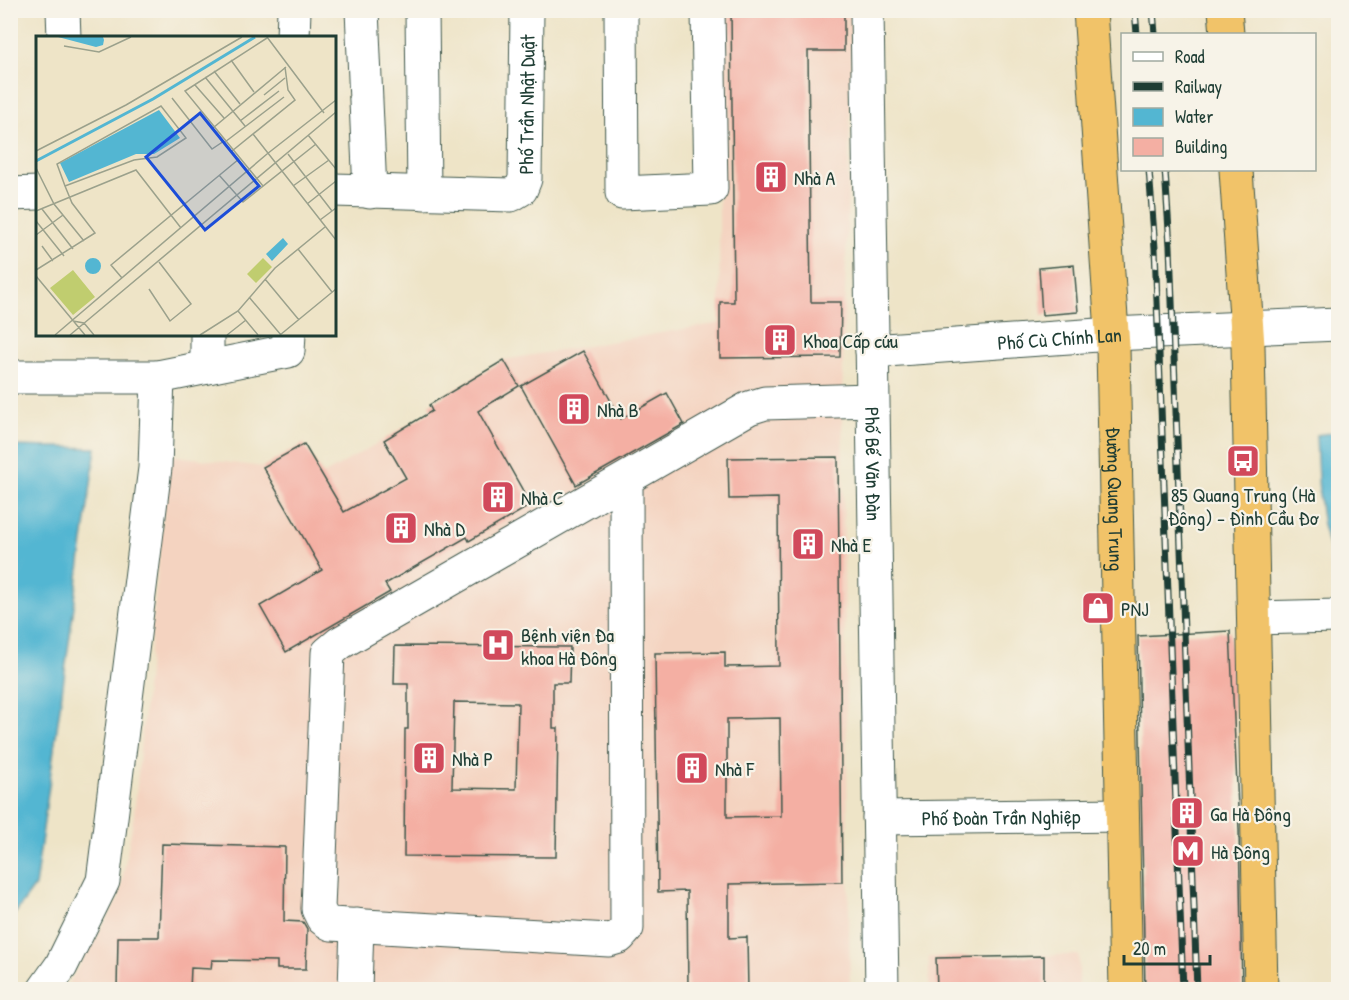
<svg xmlns="http://www.w3.org/2000/svg" width="1349" height="1000" font-family="'Patrick Hand',sans-serif">
<style>
.built{fill:#f4d3c0}
.water{fill:#53b6d2;stroke:#397a83;stroke-width:1.5}
.building{fill:#f4afa3;fill-rule:evenodd}
.lines{fill:none;stroke-linecap:round;stroke-linejoin:round}
.minor-casing{stroke:#3e564a;stroke-width:35}
.highway-casing{stroke:#3e564a;stroke-width:35}
.minor{stroke:#fff;stroke-width:33}
.highway{stroke:#f1c369;stroke-width:33}
.rail-casing{stroke:#1f3d34;stroke-width:7}
.rail{stroke:#f7f3e8;stroke-width:4.5;stroke-dasharray:14;stroke-linecap:butt}
.labels{text-anchor:middle;dominant-baseline:central;stroke-width:4.5;stroke-linejoin:round;paint-order:stroke}
.street-label{font-size:20px;fill:#1f3d34;stroke:#f7f3e8}
.poi-label{font-size:20px;fill:#1f3d34;stroke:#f7f3e8;text-anchor:start}
.inset-river{fill:none;stroke:#53b6d2;stroke-width:3}
.inset-road{fill:none;stroke:#9ba18c;stroke-width:1.5}
.view{fill:#1d4ed8;fill-opacity:0.15;stroke:#1d4ed8;stroke-width:3}
.inset-edge{fill:none;stroke:#1f3d34;stroke-width:3}
</style>
<rect width="100%" height="100%" fill="#f7f3e8"/>
<filter id="ink" filterUnits="userSpaceOnUse"><feTurbulence type="fractalNoise" baseFrequency=".0167" numOctaves="2"/><feDisplacementMap in="SourceGraphic" scale="12" xChannelSelector="R" yChannelSelector="G"/><feConvolveMatrix kernelMatrix="1 2 1 2 8 2 1 2 1" color-interpolation-filters="sRGB"/></filter>
<filter id="wash" filterUnits="userSpaceOnUse"><feTurbulence type="fractalNoise" baseFrequency=".008" numOctaves="4" result="noise"/><feDisplacementMap in="SourceGraphic" scale="24" xChannelSelector="R" yChannelSelector="G"/><feGaussianBlur stdDeviation="1.35" result="paint"/><feColorMatrix in="noise" values="0 0 0 0 0 0 0 0 0 0 0 0 0 0 0 0 0 1.4 0 .05"/><feComposite in="paint" operator="in"/></filter>
<g filter="url(#wash)">
<rect width="100%" height="100%" fill="#eee4c7"/>
<g class="built">
<polygon points="717,11 853,11 842,401 850,989 65,990 119,898 134,815 169,455 263,467 304,444 323,475 432,411 429,405 504,360 720,323"/>
<polygon points="1079,955 1079,989 929,990 929,957"/>
</g>
<g class="water">
<path d="M1338 432V565C1317 537 1318 469 1316 435Z"/>
<polygon points="11,446 96,448 35,886 11,919"/>
</g>
<g id="blocks">
<g class="building">
<polygon points="731,10 844,10 844,51 808,51 811,302 841,302 840,357 720,358 720,302 734,302"/>
<polygon points="1074,265 1078,312 1042,315 1039,268"/>
<polygon points="583,351 621,419 667,393 684,424 576,485 521,386"/>
<polygon points="504,360 519,386 478,411 531,505 469,541 467,537 385,584 390,592 286,652 260,606 322,570 263,467 304,444 344,512 406,478 384,440 432,411 429,405"/>
<path d="M838 457 842 882 729 884V938L747 937 748 990H688L687 891 658 892 655 653 725 652V667L779 666 778 498 729 499 728 458ZM780 718 781 816 727 817V719Z"/>
<polygon points="1230,631 1239,830 1242,990 1145,990 1138,636"/>
<path d="M395 646 570 647 569 683H553V728H558L556 857 404 856 405 729H408V684H394ZM454 702 518 703 516 789 452 788Z"/>
<polygon points="162,844 285,847 284,921 303,922 307,929 306,969 277,969 277,961 212,960 211,969 191,968 190,990 117,990 118,937 159,937"/>
<polygon points="1044,956 1044,990 937,990 936,958"/>
</g>
</g>
</g>
<g filter="url(#ink)">
<use href="#blocks" fill-opacity="0" stroke="#3e564a" stroke-width="1.5"/>
<g class="lines">
<defs>
<g id="minor">
<polyline points="63,10 64,38"/>
<polyline points="362,10 370,192"/>
<polyline points="422,10 424,193"/>
<polyline points="621,10 622,193 711,189 708,10"/>
<path id="s1" d="M867 10 882 990"/>
<polyline points="293,38 294,10"/>
<path id="s2" d="M334 190 511 195 521 189 525 179 527 10"/>
<polyline points="10,194 38,193"/>
<path id="s3" d="M872 351 1112 334 1338 324"/>
<polyline points="207,367 207,334"/>
<polyline points="10,377 158,377 288,351 289,334"/>
<polyline points="626,479 627,928 619,937 609,940 331,924 323,919 318,909 328,653 340,643 749,408 765,403 872,400"/>
<polyline points="1254,618 1338,616"/>
<path id="s4" d="M879 818 1122 815"/>
<polyline points="44,990 61,966 103,881 155,468 158,377"/>
<polyline points="355,990 357,925"/>
</g>
<g id="highway">
<path id="s5" d="M1090 10 1113 347 1126 990"/>
<polyline points="1225,10 1227,34"/>
<polyline points="1236,170 1248,346 1261,990"/>
</g>
</defs>
<use href="#minor" class="minor-casing"/>
<use href="#highway" class="highway-casing"/>
<use href="#minor" class="minor"/>
<use href="#highway" class="highway"/>
<defs>
<g id="rail">
<polyline points="1135,10 1137,34"/>
<polyline points="1153,10 1155,34"/>
<polyline points="1149,170 1155,248 1183,990"/>
<polyline points="1165,170 1170,246 1197,990"/>
</g>
</defs>
<use href="#rail" class="rail-casing"/>
<use href="#rail" class="rail"/>
</g>
</g>
<defs>
<symbol id="building-square" viewBox="-11 -11 22 22"><rect x="-9" y="-9" width="18" height="18" rx="4" fill="#d1495b" stroke="#f7f3e8"/><path d="M-4-6H4V6H1V3H-1V6H-4ZM-2.5-4.3h1.7v1.8h-1.7ZM.8-4.3h1.7v1.8H.8ZM-2.5-1h1.7V.8h-1.7ZM.8-1h1.7V.8H.8Z" fill="#fff"/></symbol>
<symbol id="bus-square" viewBox="-11 -11 22 22"><rect x="-9" y="-9" width="18" height="18" rx="4" fill="#d1495b" stroke="#f7f3e8"/><path d="M-5-6H5V4H4V6H2V4H-2V6H-4V4H-5ZM-3.5-4V0h7V-4ZM-3.5 1.2v1.5H-2V1.2ZM2 1.2v1.5H3.5V1.2Z" fill="#fff"/></symbol>
<symbol id="shop-square" viewBox="-11 -11 22 22"><rect x="-9" y="-9" width="18" height="18" rx="4" fill="#d1495b" stroke="#f7f3e8"/><path d="M-5-2.5h2.3a2.7 3.5 0 0 1 5.4 0H5L5.5 6h-11ZM-1.5-2.5h3a1.5 2.3 0 0 0-3 0Z" fill="#fff"/></symbol>
<symbol id="hospital-square" viewBox="-11 -11 22 22"><rect x="-9" y="-9" width="18" height="18" rx="4" fill="#d1495b" stroke="#f7f3e8"/><path d="M-5-5h3v3.5h4V-5h3V5h-3V1.5h-4V5h-3Z" fill="#fff"/></symbol>
<symbol id="metro-square" viewBox="-11 -11 22 22"><rect x="-9" y="-9" width="18" height="18" rx="4" fill="#d1495b" stroke="#f7f3e8"/><path d="M-5.5 5V-5H-3L0 0L3-5H5.5V5H3V-.5L0 4L-3-.5V5Z" fill="#fff"/></symbol>
</defs>
<g fill-rule="evenodd">
<use href="#building-square" x="752" y="158" width="38" height="38"/>
<use href="#building-square" x="761" y="321" width="38" height="38"/>
<use href="#building-square" x="555" y="390" width="38" height="38"/>
<use href="#bus-square" x="1224" y="442" width="38" height="38"/>
<use href="#building-square" x="479" y="478" width="38" height="38"/>
<use href="#building-square" x="382" y="509" width="38" height="38"/>
<use href="#building-square" x="789" y="525" width="38" height="38"/>
<use href="#shop-square" x="1079" y="589" width="38" height="38"/>
<use href="#hospital-square" x="479" y="626" width="38" height="38"/>
<use href="#building-square" x="410" y="739" width="38" height="38"/>
<use href="#building-square" x="673" y="749" width="38" height="38"/>
<use href="#building-square" x="1168" y="794" width="38" height="38"/>
<use href="#metro-square" x="1169" y="832" width="38" height="38"/>
</g>
<g class="labels">
<g class="street-label">
<text stroke="none"><textPath href="#s2" startOffset="274">Phố Trần Nhật Duật</textPath></text>
<text stroke="none"><textPath href="#s3" startOffset="188">Phố Cù Chính Lan</textPath></text>
<text stroke="none"><textPath href="#s1" startOffset="454">Phố Bế Văn Đàn</textPath></text>
<text stroke="none"><textPath href="#s5" startOffset="490">Đường Quang Trung</textPath></text>
<text stroke="none"><textPath href="#s4" startOffset="122">Phố Đoàn Trần Nghiệp</textPath></text>
</g>
<g class="poi-label">
<text x="794" y="177">Nhà A</text>
<text x="803" y="340">Khoa Cấp cứu</text>
<text x="597" y="409">Nhà B</text>
<text x="1243" y="494" text-anchor="middle">85 Quang Trung (Hà<tspan x="1243" dy="23">Đông) - Đình Cầu Đơ</tspan></text>
<text x="521" y="497">Nhà C</text>
<text x="424" y="528">Nhà D</text>
<text x="831" y="544">Nhà E</text>
<text x="1121" y="608">PNJ</text>
<text x="521" y="634">Bệnh viện Đa<tspan x="521" dy="23">khoa Hà Đông</tspan></text>
<text x="452" y="758">Nhà P</text>
<text x="715" y="768">Nhà F</text>
<text x="1210" y="813">Ga Hà Đông</text>
<text x="1211" y="851">Hà Đông</text>
</g>
</g>
<g transform="translate(36 36)">
<rect width="300" height="300" fill="#eee4c7"/>
<path d="M227 222 236 231 220 247 211 238ZM37 234 59 261 37 279 14 252Z" fill="#c0cd6f"/>
<path d="M22 1H67L68 4 67 9 60 11ZM123 74 144 102 118 118H100L33 146 24 127ZM247 202 252 208 236 225 230 218ZM49 230a8 8 0 1 1 16 0a8 8 0 1 1-16 0Z" fill="#53b6d2"/>
<path class="inset-river" d="M0 125 117 63 219 1"/>
<path class="inset-road" d="M231 1 288 77M28 10 63 16 95 1M195 24 218 56M178 35 204 68M169 41 209 90M159 49 188 82M228 59 249 42M136 62 176 113 188 105M125 70 150 102 121 121 98 124 29 150 21 128ZM204 85 243 55M177 92 250 31M217 98 300 204M272 99 300 133M189 106 248 61M0 115 90 69 206 1M196 115 259 64 252 54 249 31M252 118 296 175M0 132 18 168 48 205M183 139 207 166 280 108M227 150 149 55 231 2M257 150 293 124M271 168 300 145M6 173 37 213M0 175 100 134 145 192M284 184 300 172M0 185 28 220M0 199 27 179M6 210 17 225M262 213 296 256M0 234 59 197 36 167 29 150M0 240 49 299M86 242 75 229 203 123M229 243 263 284M113 253 134 285 155 268 123 226M213 261 245 299M202 275 222 299M37 285 48 287 58 299M19 299 231 118 300 64M34 299 300 76M164 299 202 275 239 232 289 191M191 299 210 284M244 299 300 253"/>
<path class="view" d="M164 77 223 150 169 194 110 121Z"/>
<rect width="300" height="300" class="inset-edge"/>
</g>
<rect width="1349" height="1000" fill="none" stroke="#f7f3e8" stroke-width="36"/>
<rect x="1121" y="33" width="195" height="138" fill="#f7f3e8" stroke="#a1aaa0" stroke-width="1.5"/>
<rect x="1133" y="52" width="30" height="9" fill="#ffffff" stroke="#a1aaa0" stroke-width="1.5"/>
<text x="1175" y="63" font-size="18" fill="#1f3d34">Road</text>
<rect x="1133" y="82" width="30" height="9" fill="#1f3d34" stroke="#a1aaa0" stroke-width="1.5"/>
<text x="1175" y="93" font-size="18" fill="#1f3d34">Railway</text>
<rect x="1133" y="108" width="30" height="18" fill="#53b6d2" stroke="#a1aaa0" stroke-width="1.5"/>
<text x="1175" y="123" font-size="18" fill="#1f3d34">Water</text>
<rect x="1133" y="138" width="30" height="18" fill="#f4afa3" stroke="#a1aaa0" stroke-width="1.5"/>
<text x="1175" y="153" font-size="18" fill="#1f3d34">Building</text>
<path d="M1124 955v9h86v-9" fill="none" stroke="#1f3d34" stroke-width="3"/>
<text x="1133" y="955" font-size="18" fill="#1f3d34" stroke="#f7f3e8" stroke-width="4.5" paint-order="stroke">20 m</text>
</svg>
